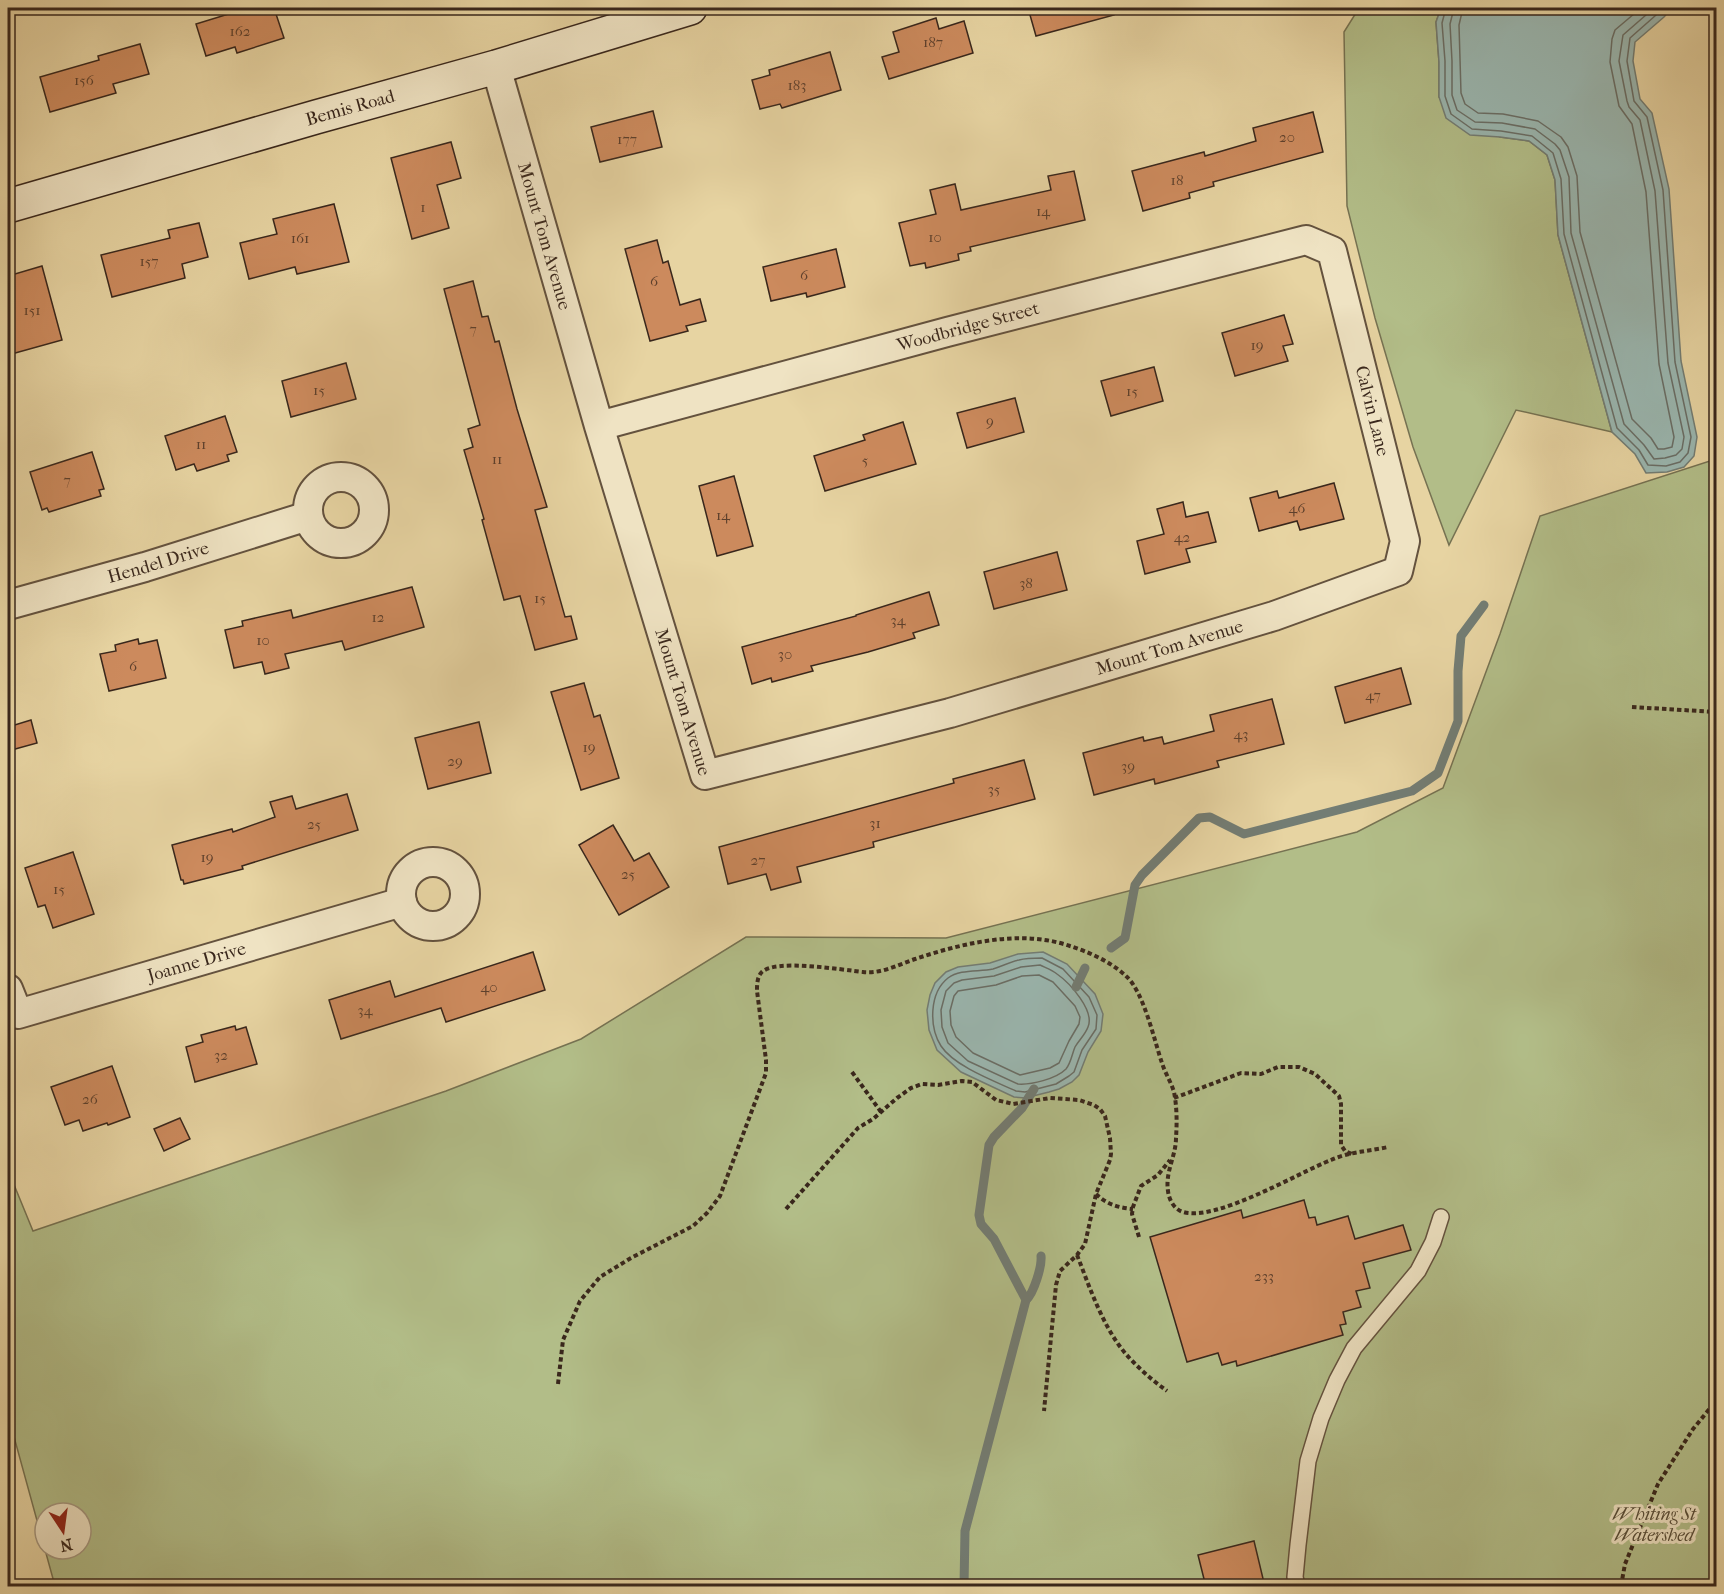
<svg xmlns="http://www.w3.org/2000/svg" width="1724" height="1594" font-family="'IM FELL French Canon',serif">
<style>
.green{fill:#b2bd88;stroke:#767252;stroke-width:1.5;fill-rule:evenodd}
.water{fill:#9ab6af;stroke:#737d74;stroke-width:1.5}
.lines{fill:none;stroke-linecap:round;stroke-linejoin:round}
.shore{stroke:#6a6e66;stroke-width:1.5}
.stream{stroke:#737d74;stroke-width:9}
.building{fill:#cc8a5d;stroke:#39271c;stroke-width:1.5}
.lane-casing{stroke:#64523e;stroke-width:18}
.street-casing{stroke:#64523e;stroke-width:32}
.secondary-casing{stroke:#39271c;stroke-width:36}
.path{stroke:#39271c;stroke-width:4;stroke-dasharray:4.5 3;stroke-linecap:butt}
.lane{stroke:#efe3c3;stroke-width:15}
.street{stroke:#efe3c3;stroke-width:28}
.secondary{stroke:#efe3c3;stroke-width:33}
.labels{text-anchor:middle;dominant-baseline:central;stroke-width:6;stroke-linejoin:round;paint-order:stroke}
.number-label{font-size:15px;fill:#5e402c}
.street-label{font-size:18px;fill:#39271c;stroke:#efe3c3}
.park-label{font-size:18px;font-style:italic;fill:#574c37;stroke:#efe3c3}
</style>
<rect width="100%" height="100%" fill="#e7d4a2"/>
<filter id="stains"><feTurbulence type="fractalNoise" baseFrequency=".00333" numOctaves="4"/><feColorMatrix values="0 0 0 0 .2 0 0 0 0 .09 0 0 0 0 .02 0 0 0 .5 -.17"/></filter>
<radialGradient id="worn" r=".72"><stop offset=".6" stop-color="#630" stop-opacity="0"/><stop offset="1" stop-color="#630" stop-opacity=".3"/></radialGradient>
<g class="green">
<polygon points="1359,8 1441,8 1436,22 1439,62 1439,97 1500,137 1529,141 1547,155 1555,180 1558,235 1612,432 1516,410 1449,545 1413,447 1375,318 1347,206 1344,32"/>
<path d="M1716 459V1586H55L8 1415V1170L33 1231 446 1091 581 1039 746 937 946 938 1357 832 1443 788 1500 634 1540 516ZM45 1513H81V1549H45Z"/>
</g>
<g class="water">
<polygon points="1441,8 1672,8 1664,17 1635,42 1633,61 1640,99 1652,113 1669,189 1681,361 1697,437 1694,456 1684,467 1667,472 1646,473 1635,454 1612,432 1558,235 1555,180 1547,155 1529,141 1500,137 1470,135 1446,118 1439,97 1439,62 1436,22"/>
<polygon points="1043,952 1067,964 1095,994 1103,1014 1101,1031 1088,1052 1079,1075 1072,1082 1059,1089 1049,1092 1025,1098 1014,1097 961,1072 937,1050 929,1030 927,1010 930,995 935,983 946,972 958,967 990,963 1018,954"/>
</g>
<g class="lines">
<g class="shore">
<polyline points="1446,8 1442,23 1445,61 1445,96 1451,114 1472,129 1501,131 1532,136 1553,153 1561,179 1564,234 1617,428 1639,450 1648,465 1666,466 1680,462 1688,453 1691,437 1675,362 1663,190 1647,117 1634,101 1627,61 1630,38 1664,8"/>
<polyline points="1454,8 1450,24 1452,61 1452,95 1457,110 1475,122 1502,123 1535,129 1555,144 1560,150 1569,177 1571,233 1624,424 1644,445 1654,459 1665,458 1676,455 1682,449 1684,437 1668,363 1655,191 1640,120 1629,107 1627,101 1619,61 1623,35 1654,8"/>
<polyline points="1463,8 1459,25 1461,93 1465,104 1478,113 1503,114 1538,121 1561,137 1568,147 1577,176 1580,232 1632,419 1651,438 1658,449 1664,449 1672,447 1674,437 1659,364 1646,192 1632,124 1619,106 1610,62 1612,39 1615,30 1641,8"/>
<path d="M1042 958 1063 969 1089 997 1097 1015 1096 1029 1082 1050 1074 1072 1069 1076 1056 1084 1025 1092 1016 1091C994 1081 954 1066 941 1046 929 1027 929 993 948 978 960 969 979 972 993 969 1002 966 1010 962 1019 960 1026 958 1035 958 1042 958Z"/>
<path d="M1040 965C1046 968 1052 970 1057 974 1070 983 1095 1011 1088 1027 1085 1035 1079 1040 1075 1047 1072 1054 1071 1063 1066 1069 1056 1079 1031 1085 1018 1084L968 1061 948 1043 942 1027 941 1010 946 991 954 983 962 980 994 976 1021 967Z"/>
<polygon points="1039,975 1053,982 1075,1006 1080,1017 1079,1024 1069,1041 1059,1063 1050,1068 1020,1075 973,1053 956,1037 951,1025 950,1011 954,996 958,991 996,985 1022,976"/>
</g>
<g class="stream">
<polyline points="1111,948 1125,938 1135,885 1142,875 1199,818 1210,817 1244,834 1412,791 1438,773 1458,721 1458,671 1461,636 1484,605"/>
<polyline points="1076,987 1085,968"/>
<path d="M1026 1300C1034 1293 1042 1266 1041 1256"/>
<polyline points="964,1586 965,1531 1026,1300 994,1239 981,1224 979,1215 989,1145 994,1137 1022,1108 1034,1089"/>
</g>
</g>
<g class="building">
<polygon points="248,8 274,8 284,38 237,53 235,47 206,56 196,24"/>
<polygon points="1028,8 1113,8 1114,15 1036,36"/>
<polygon points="936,18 939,29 964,21 973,53 889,79 882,57 899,52 893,32"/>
<polygon points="140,44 149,74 113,84 116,93 50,112 40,77 99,60 98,56"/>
<polygon points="830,52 841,90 782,108 780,104 760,109 752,80 770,75 769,70"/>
<polygon points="653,111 662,147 600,162 591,127"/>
<polygon points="1313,112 1323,152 1213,182 1214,186 1189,193 1190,198 1143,211 1132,171 1204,152 1205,156 1256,141 1253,128"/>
<polygon points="451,142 461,178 437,185 449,228 412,239 391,158"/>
<polygon points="1074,171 1085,220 970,247 971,251 958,254 959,260 926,268 925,263 910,266 899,223 936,214 930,190 955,184 961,210 1051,190 1048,176"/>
<polygon points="334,204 349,262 297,274 295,267 249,279 240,243 277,234 273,219"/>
<polygon points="199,223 208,257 182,264 185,278 112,297 101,255 170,238 168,230"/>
<polygon points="657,240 663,263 668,261 680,305 700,299 706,321 686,326 688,331 650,341 625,249"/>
<polygon points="836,249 845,287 807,297 806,293 771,301 763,267"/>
<polygon points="42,266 62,340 8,355 8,311 14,309 8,284 8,276"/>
<polygon points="473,281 482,317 488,316 495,342 499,341 517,409 547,507 535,510 565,617 571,616 577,639 535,650 520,596 504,600 482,520 484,519 464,450 473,447 468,429 480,425 444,289"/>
<polygon points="1284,315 1293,344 1283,346 1288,361 1235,376 1222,333"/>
<polygon points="346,363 356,399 291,417 282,381"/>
<polygon points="1154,367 1163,401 1111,416 1101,381"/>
<polygon points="1015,398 1024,432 967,448 957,413"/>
<polygon points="225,416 237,452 227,455 229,461 197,471 194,464 176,470 165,436"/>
<polygon points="903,422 916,464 825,491 814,456 865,440 863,435"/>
<polygon points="92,452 104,489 99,490 101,496 49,512 47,508 42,510 30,472"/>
<polygon points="734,476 753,546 717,556 699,486"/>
<polygon points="1334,483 1344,519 1300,530 1297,521 1259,531 1250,498 1277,491 1279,498"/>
<polygon points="1183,502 1186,517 1208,512 1216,542 1186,549 1190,562 1145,574 1137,541 1164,534 1157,509"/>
<polygon points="1057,552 1067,590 994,609 984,572"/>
<polygon points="412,587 424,627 345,650 342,641 285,654 289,668 265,674 262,662 234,668 225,630 243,626 242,621 291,610 293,618"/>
<polygon points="929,592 939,625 913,633 915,638 868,652 811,666 813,671 772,682 771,678 752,684 742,647 856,616 856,615"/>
<polygon points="138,639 139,644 157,640 166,678 109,691 100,654 116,651 115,645"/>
<polygon points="1401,668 1411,704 1345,723 1335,687"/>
<polygon points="584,683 594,717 600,715 619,778 581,790 551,692"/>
<polygon points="1272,699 1284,744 1217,761 1219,767 1155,784 1154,779 1094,795 1083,753 1143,737 1144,741 1162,737 1164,744 1214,731 1210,715"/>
<polygon points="31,720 37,743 8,751 8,727"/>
<polygon points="479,722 491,773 428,789 415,738"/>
<polygon points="1024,760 1035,799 873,842 874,847 797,867 801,882 771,890 766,874 728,884 719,847 954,783 953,779"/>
<polygon points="347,794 358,830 242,866 243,869 184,884 183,880 181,880 172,845 232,829 233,832 275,817 270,802 292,796 296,809"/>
<polygon points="613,825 634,861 649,853 669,887 619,915 579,845"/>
<polygon points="73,852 94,914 53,928 45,905 38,907 25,868"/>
<polygon points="533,952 545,990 446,1022 441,1008 341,1039 329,1000 390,981 395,997"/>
<polygon points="235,1026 236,1030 246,1027 257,1064 195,1082 186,1047 203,1042 201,1035"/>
<polygon points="112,1066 130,1117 108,1125 107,1123 83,1131 79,1120 65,1125 51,1087"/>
<polygon points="180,1118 190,1139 164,1151 154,1129"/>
<polygon points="1304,1200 1309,1218 1315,1217 1317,1225 1348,1216 1355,1239 1403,1225 1411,1250 1363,1263 1370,1288 1356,1291 1361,1307 1343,1312 1346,1324 1340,1325 1343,1335 1237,1366 1236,1361 1222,1365 1218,1353 1187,1362 1150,1237 1241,1210 1243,1218"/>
<polygon points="1254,1541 1265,1587 1206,1587 1198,1555"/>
</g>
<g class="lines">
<defs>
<polyline id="lane" points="1297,1586 1295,1577 1298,1545 1308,1461 1321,1418 1337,1380 1354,1348 1418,1271 1433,1242 1441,1217"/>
<g id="street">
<path id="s1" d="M496 67 599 426 705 775 950 713 1274 616 1398 571 1405 541 1332 251 1306 240 947 332 599 426"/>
<circle cx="341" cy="510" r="33"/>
<path id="s2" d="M8 605 145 567 308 516"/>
<circle cx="433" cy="894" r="32"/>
<path id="s3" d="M8 989 18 1014 402 902"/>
</g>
<g id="secondary">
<path id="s4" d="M8 206 316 117 496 67 690 8"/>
</g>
</defs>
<use href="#lane" class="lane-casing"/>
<use href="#street" class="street-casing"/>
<use href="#secondary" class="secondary-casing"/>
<g class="path">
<polyline points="1632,707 1716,712"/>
<polyline points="852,1072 881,1112"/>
<polyline points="1174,1098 1241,1073 1261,1074 1278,1067 1299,1067 1315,1074 1339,1096 1341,1104 1341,1145 1345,1151 1352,1154"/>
<path d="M1096 1194C1106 1204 1119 1208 1133 1209"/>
<polyline points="786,1209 858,1128 873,1119 897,1098 911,1088 922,1084 938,1085 962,1081 972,1082 996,1100 1005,1102 1013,1104 1050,1098 1079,1100 1094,1105 1100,1109 1105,1116 1110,1138 1111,1154 1110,1160 1096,1194 1085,1244 1077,1255 1060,1271 1056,1285 1044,1411"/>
<polyline points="1139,1237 1132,1214 1133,1207 1141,1186 1158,1175 1170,1160"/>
<path d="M1077 1255C1090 1288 1102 1325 1125 1353 1137 1367 1152 1380 1167 1391"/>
<path d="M558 1384 563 1340 580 1301 600 1277 631 1258 693 1226 707 1213 720 1196 766 1073V1060L757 991C757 985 757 978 761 973 773 958 843 970 863 972 881 974 898 965 915 959 963 943 1021 929 1070 946 1089 952 1111 962 1126 976 1144 992 1154 1040 1162 1063 1165 1073 1171 1082 1174 1092 1177 1107 1177 1123 1176 1138 1176 1156 1165 1172 1168 1191 1169 1200 1174 1209 1183 1212 1216 1222 1298 1173 1331 1160 1348 1152 1370 1151 1388 1147"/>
<polyline points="1621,1586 1625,1564 1658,1484 1693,1429 1716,1401"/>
</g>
<use href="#lane" class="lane"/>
<use href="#street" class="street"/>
<use href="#secondary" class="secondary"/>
</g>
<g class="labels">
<g class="number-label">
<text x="240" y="31">162</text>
<text x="933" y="42">187</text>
<text x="84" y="80">156</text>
<text x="797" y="85">183</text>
<text x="1287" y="137">20</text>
<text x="627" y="139">177</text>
<text x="1177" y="180">18</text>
<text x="423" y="207">1</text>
<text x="1043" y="211">14</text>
<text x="935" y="237">10</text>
<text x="300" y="238">161</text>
<text x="149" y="261">157</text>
<text x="804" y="275">6</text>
<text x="654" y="281">6</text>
<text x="32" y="310">151</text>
<text x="473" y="329">7</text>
<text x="1257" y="345">19</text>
<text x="319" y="390">15</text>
<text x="1132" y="391">15</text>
<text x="990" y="421">9</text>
<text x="201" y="444">11</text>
<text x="497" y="459">11</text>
<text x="865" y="460">5</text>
<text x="67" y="480">7</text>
<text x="1297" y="508">46</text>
<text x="723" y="515">14</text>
<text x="1182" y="537">42</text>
<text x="1026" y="583">38</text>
<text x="540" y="598">15</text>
<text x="378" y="617">12</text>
<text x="898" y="620">34</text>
<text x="263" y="640">10</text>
<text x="785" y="654">30</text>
<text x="133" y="666">6</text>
<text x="1373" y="695">47</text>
<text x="1241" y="734">43</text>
<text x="589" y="747">19</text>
<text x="455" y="761">29</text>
<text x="1128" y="766">39</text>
<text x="994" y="789">35</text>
<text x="875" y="823">31</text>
<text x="314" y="824">25</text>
<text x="207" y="857">19</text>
<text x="758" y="860">27</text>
<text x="628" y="874">25</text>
<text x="59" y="889">15</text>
<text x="489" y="987">40</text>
<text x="365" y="1010">34</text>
<text x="221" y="1055">32</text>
<text x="90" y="1099">26</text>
<text x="1264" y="1276">233</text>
</g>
<g class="street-label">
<text stroke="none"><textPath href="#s4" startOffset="356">Bemis Road</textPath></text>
<text stroke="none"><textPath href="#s1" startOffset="176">Mount Tom Avenue</textPath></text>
<text transform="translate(968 327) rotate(-15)">Woodbridge Street</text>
<text transform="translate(1372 411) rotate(76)">Calvin Lane</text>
<text stroke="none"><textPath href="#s2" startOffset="156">Hendel Drive</textPath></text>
<text stroke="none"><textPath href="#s1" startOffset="1220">Mount Tom Avenue</textPath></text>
<text stroke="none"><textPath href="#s1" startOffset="662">Mount Tom Avenue</textPath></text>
<text stroke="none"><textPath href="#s3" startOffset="213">Joanne Drive</textPath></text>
</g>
<g class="park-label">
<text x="1654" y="1514">Whiting St<tspan x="1654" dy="21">Watershed</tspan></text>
</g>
</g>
<rect width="1724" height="1594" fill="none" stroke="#e7d4a2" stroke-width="30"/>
<rect x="9" y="9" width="1706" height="1576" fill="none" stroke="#39271c" stroke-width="3"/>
<rect x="15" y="15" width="1694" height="1564" fill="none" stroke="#39271c" stroke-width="1.5"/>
<g transform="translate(63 1531) rotate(167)"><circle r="28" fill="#efe3c3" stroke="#a69880" stroke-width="1.5"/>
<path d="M0-4.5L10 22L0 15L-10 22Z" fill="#8f2418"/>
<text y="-9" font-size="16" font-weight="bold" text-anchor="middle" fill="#39271c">N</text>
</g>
<rect width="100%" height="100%" filter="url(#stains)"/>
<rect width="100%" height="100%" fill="url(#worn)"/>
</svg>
